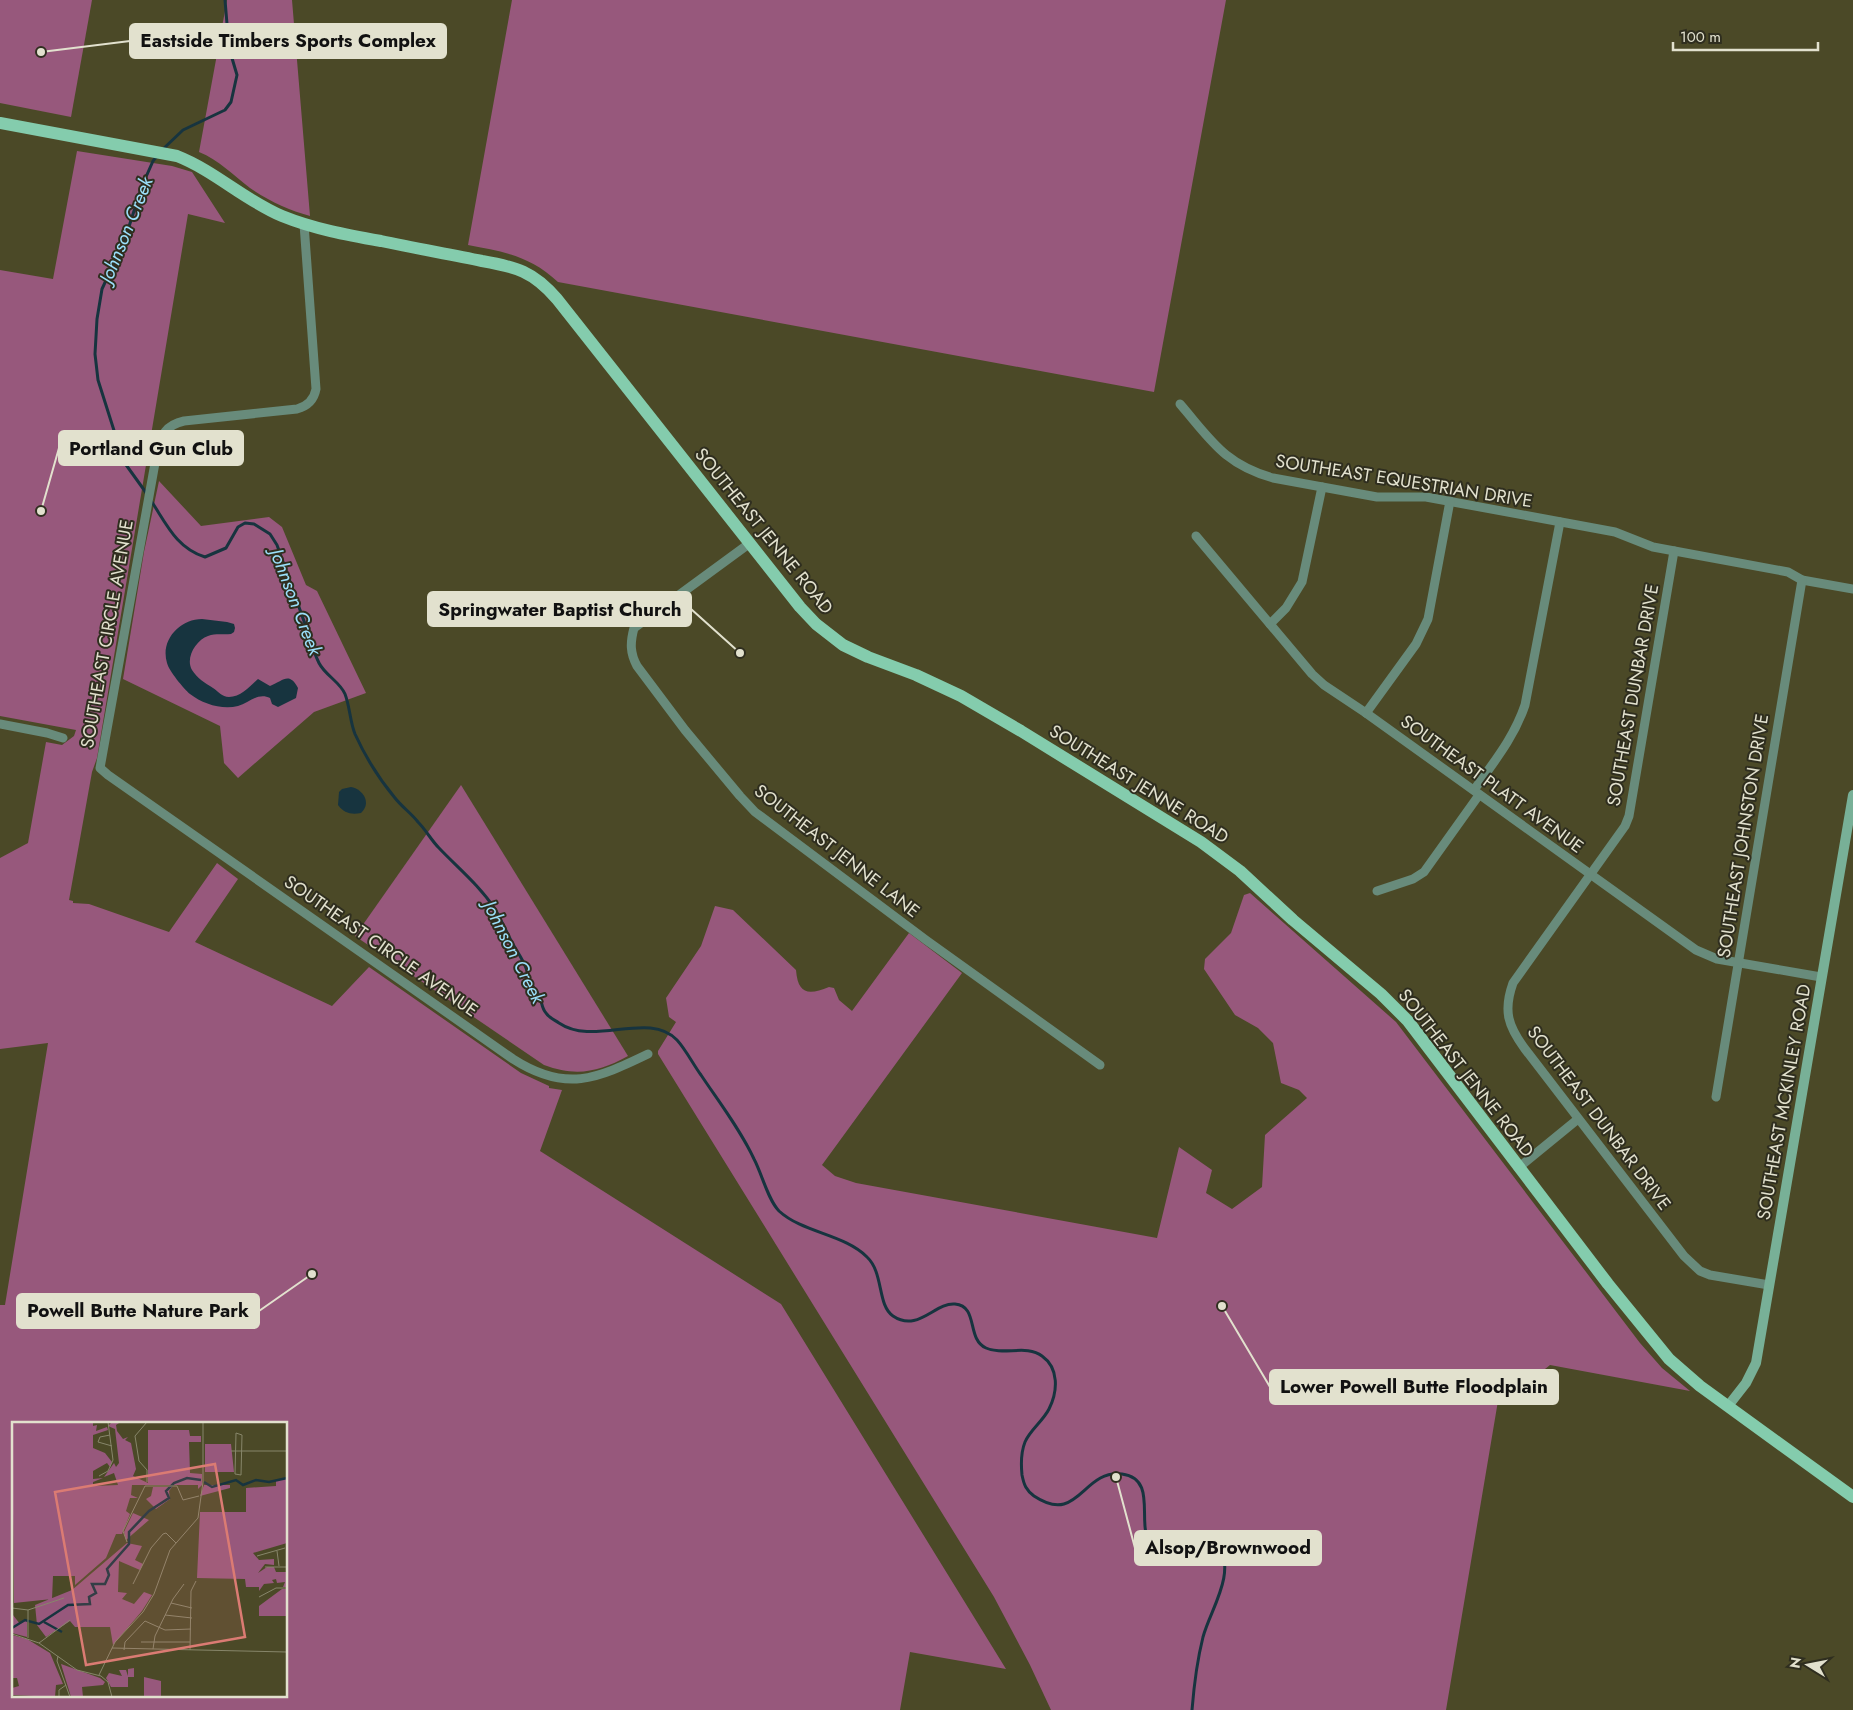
<svg xmlns="http://www.w3.org/2000/svg" width="1853" height="1710" font-family="Jost,sans-serif">
<style>
.green{fill:#97587c;fill-rule:evenodd}
.water{fill:#17343f}
.lines{fill:none;stroke-linecap:round;stroke-linejoin:round}
.stream{stroke:#17343f;stroke-width:3}
.street{stroke:#688b7b;stroke-width:9}
.secondary{stroke:#78b097;stroke-width:10}
.primary{stroke:#84ccad;stroke-width:12}
.labels{text-anchor:middle;dominant-baseline:central;stroke-width:4;stroke-linejoin:round;paint-order:stroke}
.street-label{font-size:18px;fill:#e2e1ce;stroke:#2f2e1f}
.water-label{font-size:19px;font-style:italic;fill:#9be0fb;stroke:#2f2e1f}
.inset-river{fill:none;stroke:#17343f;stroke-width:2.5}
.inset-road{fill:none;stroke:#87866a;stroke-width:1}
.view{fill:#db7b73;fill-opacity:0.15;stroke:#db7b73;stroke-width:2.5}
.inset-edge{fill:none;stroke:#e2e1ce;stroke-width:2.5}
.leader{fill:none;stroke:#e2e1ce;stroke-width:2}
.callout-dot{fill:#e2e1ce;stroke:#2f2e1f;stroke-width:2}
.callout{fill:#e2e1ce;stroke:#e2e1ce;stroke-width:2}
.callout-label{font-size:19px;text-anchor:middle;font-weight:bold;fill:#111}
</style>
<rect width="100%" height="100%" fill="#4b4927"/>
<g class="green">
<polygon points="0,0 92,0 71,117 0,103"/>
<path d="M227 0H292L310 216C289 210 269 201 250 188 233 175 219 160 199 152Z"/>
<path d="M512 0H1226L1154 392 558 282C530 256 505 252 468 245Z"/>
<path d="M77 151 172 166 192 172 225 223 188 214 97 758 92 772 69 900 73 901V903L89 904 169 932 217 863 238 879 195 942 332 1006 369 967 521 1073 549 1086V1088L562 1090 540 1151 781 1304 1006 1669 910 1652 900 1710H0V1305H5L48 1043 0 1049V858L28 843 46 742 62 745 74 736 76 730 0 716V270L53 279ZM14 1424H286V1696H14Z"/>
<polygon points="159,481 201,526 269,517 282,527 306,585 317,591 366,693 314,712 238,778 224,763 220,726 123,679 144,552"/>
<path d="M461 785 628 1056C599 1072 576 1077 544 1065L355 936Z"/>
<path d="M1250 893 1396 1022 1640 1343 1662 1368 1690 1391 1550 1365C1534 1379 1522 1381 1501 1383L1446 1710H1051L1030 1665 994 1597 658 1054V1051L676 1022 669 1017 666 998 701 946 715 906 733 910 796 970C798 995 809 995 829 987L834 988 839 1000 852 1011 909 933 962 973 822 1165 835 1176 856 1183 1157 1238 1179 1147 1212 1170 1206 1193 1232 1209 1262 1187 1265 1135 1307 1098 1299 1090 1281 1083 1273 1043 1258 1028 1235 1015 1204 969 1205 959 1231 933 1244 895Z"/>
</g>
<g class="water">
<path d="M202 619 227 622 234 624 235 628 234 632 231 634C223 635 216 633 208 636 196 640 185 658 192 670 197 678 205 683 213 688 218 691 222 697 229 697 241 697 250 686 258 679L270 686C283 681 289 671 298 688L296 698 278 707 272 704 270 698C258 692 249 703 238 706 222 710 203 704 190 694 184 689 169 671 167 663 160 640 180 619 202 619Z"/>
<path d="M351 787C363 789 372 803 361 813 351 815 344 813 338 805L339 792 342 789Z"/>
</g>
<g class="lines">
<g class="stream">
<polyline points="162,150 183,130 225,110 231,102 237,75 229,48 225,0"/>
<polyline points="147,494 124,462 98,380 95,354 97,319 102,289 125,239 142,186 153,161 157,156"/>
<path d="M150 499C166 523 176 548 205 557L226 548 238 527 245 523 254 524 270 534 277 545C286 571 296 598 305 624 309 636 313 651 319 663 325 675 340 682 345 694 350 707 350 722 355 734 365 756 380 780 395 798 402 807 411 813 418 822 426 830 431 840 439 848 458 868 479 885 495 909 502 921 507 934 514 946 518 953 523 960 526 968 529 976 527 975 531 983 539 997 533 983 540 998 542 1003 542 1009 546 1013 549 1018 555 1020 559 1023 594 1047 649 1010 677 1040 686 1050 693 1064 701 1075 719 1102 740 1129 754 1159 762 1174 768 1200 779 1211 803 1233 844 1234 867 1257 884 1273 877 1305 893 1316 918 1333 935 1302 955 1304 979 1306 966 1339 986 1348 1003 1356 1027 1344 1042 1356 1059 1368 1058 1391 1049 1409 1043 1421 1030 1430 1025 1442 1021 1452 1021 1465 1022 1475 1024 1485 1026 1490 1034 1496 1079 1526 1082 1469 1122 1474 1159 1479 1135 1525 1151 1544 1166 1562 1187 1536 1204 1538 1211 1539 1214 1541 1219 1544 1236 1575 1211 1608 1203 1637 1197 1661 1194 1685 1192 1710"/>
</g>
<g class="street">
<path d="M304 224 316 389C314 400 308 406 297 409L184 421C166 425 161 435 157 452L100 768 108 775 513 1059C566 1093 596 1079 648 1054"/>
<path d="M1180 404C1211 440 1224 464 1273 478L1377 497H1426L1615 532 1653 547 1788 572 1802 580 1853 589"/>
<polyline points="1196,536 1312,674 1324,685 1366,713 1696,950 1717,959 1821,977"/>
<path d="M750 543 634 628C630 643 630 653 637 666L685 730 740 796 755 812 926 940 1100 1065"/>
<path d="M1674 551 1629 816 1625 826 1513 983C1503 1011 1508 1026 1525 1049L1684 1256 1700 1271 1710 1275 1769 1285"/>
<polyline points="1270,624 1286,608 1302,582 1322,487"/>
<polyline points="1366,713 1416,644 1428,619 1450,501"/>
<polyline points="0,724 47,733 63,738"/>
<path d="M1474 790C1493 763 1514 738 1525 705L1560 522"/>
<polyline points="1377,891 1413,879 1424,872 1479,795"/>
<polyline points="1716,1097 1802,580"/>
<polyline points="1518,1168 1578,1119"/>
</g>
<polyline class="secondary" points="1728,1406 1746,1383 1756,1363 1853,795"/>
<path class="primary" d="M0 123 177 156C215 171 244 200 282 216 314 229 347 235 381 241 414 248 448 254 482 261 516 267 533 271 557 299L800 607 816 624 843 645 868 657 916 675 961 696 1021 731 1201 842 1240 871 1293 920 1381 994 1408 1021 1608 1284 1669 1359 1700 1386 1853 1497"/>
</g>
<g class="labels">
<g class="street-label">
<text transform="translate(1404 481) rotate(9)">SOUTHEAST EQUESTRIAN DRIVE</text>
<text transform="translate(764 531) rotate(51)">SOUTHEAST JENNE ROAD</text>
<text transform="translate(107 634) rotate(-80)">SOUTHEAST CIRCLE AVENUE</text>
<text transform="translate(1633 695) rotate(-80)">SOUTHEAST DUNBAR DRIVE</text>
<text transform="translate(1139 784) rotate(32)">SOUTHEAST JENNE ROAD</text>
<text transform="translate(1492 784) rotate(36)">SOUTHEAST PLATT AVENUE</text>
<text transform="translate(1743 836) rotate(-81)">SOUTHEAST JOHNSTON DRIVE</text>
<text transform="translate(837 851) rotate(38)">SOUTHEAST JENNE LANE</text>
<text transform="translate(381 946) rotate(35)">SOUTHEAST CIRCLE AVENUE</text>
<text transform="translate(1466 1073) rotate(52)">SOUTHEAST JENNE ROAD</text>
<text transform="translate(1784 1102) rotate(-80)">SOUTHEAST MCKINLEY ROAD</text>
<text transform="translate(1599 1118) rotate(53)">SOUTHEAST DUNBAR DRIVE</text>
</g>
<g class="water-label">
<text transform="translate(126 230) rotate(-68)">Johnson Creek</text>
<text transform="translate(296 602) rotate(69)">Johnson Creek</text>
<text transform="translate(514 952) rotate(63)">Johnson Creek</text>
</g>
</g>
<g transform="translate(12 1422)">
<rect width="275" height="275" fill="#4b4927"/>
<path d="M0 0H81V4L85 3 84 9 95 5 96 8 81 13V26L93 31 100 40 98 45 95 41 81 49V57L91 56 81 60V64L106 63 102 51 92 55 102 41 104 45 107 41 103 7 96 4 100 0 107 1 104 3 105 9 111 17 116 15 113 18 119 21 124 47 121 54 136 61V8H177L178 14H189V20H177L178 51 190 52V63L186 67V63H120L119 73 126 76H118L114 89 118 92 110 112H104L94 136 63 163V154H41L40 177 2 181ZM193 22H219L222 50H193ZM275 55V121L241 131 247 138 262 137V143L253 142 246 151 255 145H262L264 150H274L275 165H271L273 160 265 161 264 157 260 158 262 161 252 162 247 169V165H234L233 157 185 156 188 90H234V66L264 64V59ZM192 63H218V66L188 74ZM141 65H160L157 69 158 77 144 87 134 77 139 74ZM121 91 137 98 114 118 112 110ZM115 121 130 124 123 138 131 142 128 148 107 139 106 170 115 171 110 177 122 182 132 170 140 173 130 189 101 223 98 205H63L58 199 34 215 25 203 23 183 60 168ZM270 167H275V194H247V184ZM1 193 8 202 15 198V215L0 211ZM0 213 15 217 38 231 51 262 44 263 43 275 0 273V266L7 264 5 256H0ZM49 242 88 256 93 260 91 263 70 265 71 275H59ZM122 246V255H116V265H99L94 256 97 251 110 254 107 248H114L116 254V247ZM132 255 149 259V274H132Z" fill="#97587c"/>
<path class="inset-river" d="M192 60 200 65 224 58 231 63 244 58 257 60 275 56M32 200 50 210M0 206 13 198 27 202 56 183 78 182 77 175 84 171 80 162H93L97 153 95 147 117 122V110L137 89 157 76 154 69 162 61 175 56 189 58"/>
<path class="inset-road" d="M224 11 230 13 229 53 223 52ZM98 13 88 15 86 20 100 24M219 29H275M87 54 96 49 101 38 96 0M135 60V48L127 39 123 14 135 0M115 120 111 109 133 64H165L171 78 187 74M265 129 267 144M245 134 273 126M253 145H275M121 162 139 126 151 112 154 111 164 121M247 175 264 166H275M159 181 180 186M0 186 16 188M16 188 52 176M153 193 180 196M0 212 27 221 65 248 89 254 96 260 100 275M16 216V188M129 220H178M27 221 58 198M100 226 275 230M141 227 143 214 161 177 172 162M112 228 113 220 133 199 153 208 179 207M178 228 179 169 184 159M46 234 45 239 58 275M87 253 103 220 131 190 142 172 158 128 186 96 191 60V0M47 275V268L54 263"/>
<path class="view" d="M203 42 233 215 74 243 43 70Z"/>
<rect width="275" height="275" class="inset-edge"/>
</g>
<path class="leader" d="M41 52L130 41M41 511L59 448M740 653L691 609M312 1274L259 1311M1222 1306L1270 1387M1116 1477L1135 1548"/>
<g class="callout-dot">
<circle cx="41" cy="52" r="5"/>
<circle cx="41" cy="511" r="5"/>
<circle cx="740" cy="653" r="5"/>
<circle cx="312" cy="1274" r="5"/>
<circle cx="1222" cy="1306" r="5"/>
<circle cx="1116" cy="1477" r="5"/>
</g>
<g class="callout">
<rect x="130" y="24" width="316" height="34" rx="5"/>
<rect x="59" y="431" width="184" height="34" rx="5"/>
<rect x="428" y="592" width="263" height="34" rx="5"/>
<rect x="17" y="1294" width="242" height="34" rx="5"/>
<rect x="1270" y="1370" width="288" height="34" rx="5"/>
<rect x="1135" y="1531" width="186" height="34" rx="5"/>
</g>
<g class="callout-label">
<text x="288" y="47">Eastside Timbers Sports Complex</text>
<text x="151" y="455">Portland Gun Club</text>
<text x="560" y="616">Springwater Baptist Church</text>
<text x="138" y="1317">Powell Butte Nature Park</text>
<text x="1414" y="1393">Lower Powell Butte Floodplain</text>
<text x="1228" y="1554">Alsop/Brownwood</text>
</g>
<g transform="translate(1808 1665) rotate(280)" stroke="#2f2e1f" stroke-width="4" paint-order="stroke">
<path d="M0-4L9 19L0 12L-9 19Z" fill="#e2e1ce"/>
<text y="-8" font-size="14" font-weight="bold" text-anchor="middle" fill="#e2e1ce">N</text>
</g>
<path d="M1673 42v8h145v-8" fill="none" stroke="#e2e1ce" stroke-width="2.5"/>
<text x="1680" y="42" font-size="15" fill="#e2e1ce" stroke="#2f2e1f" stroke-width="4" paint-order="stroke">100 m</text>
</svg>
